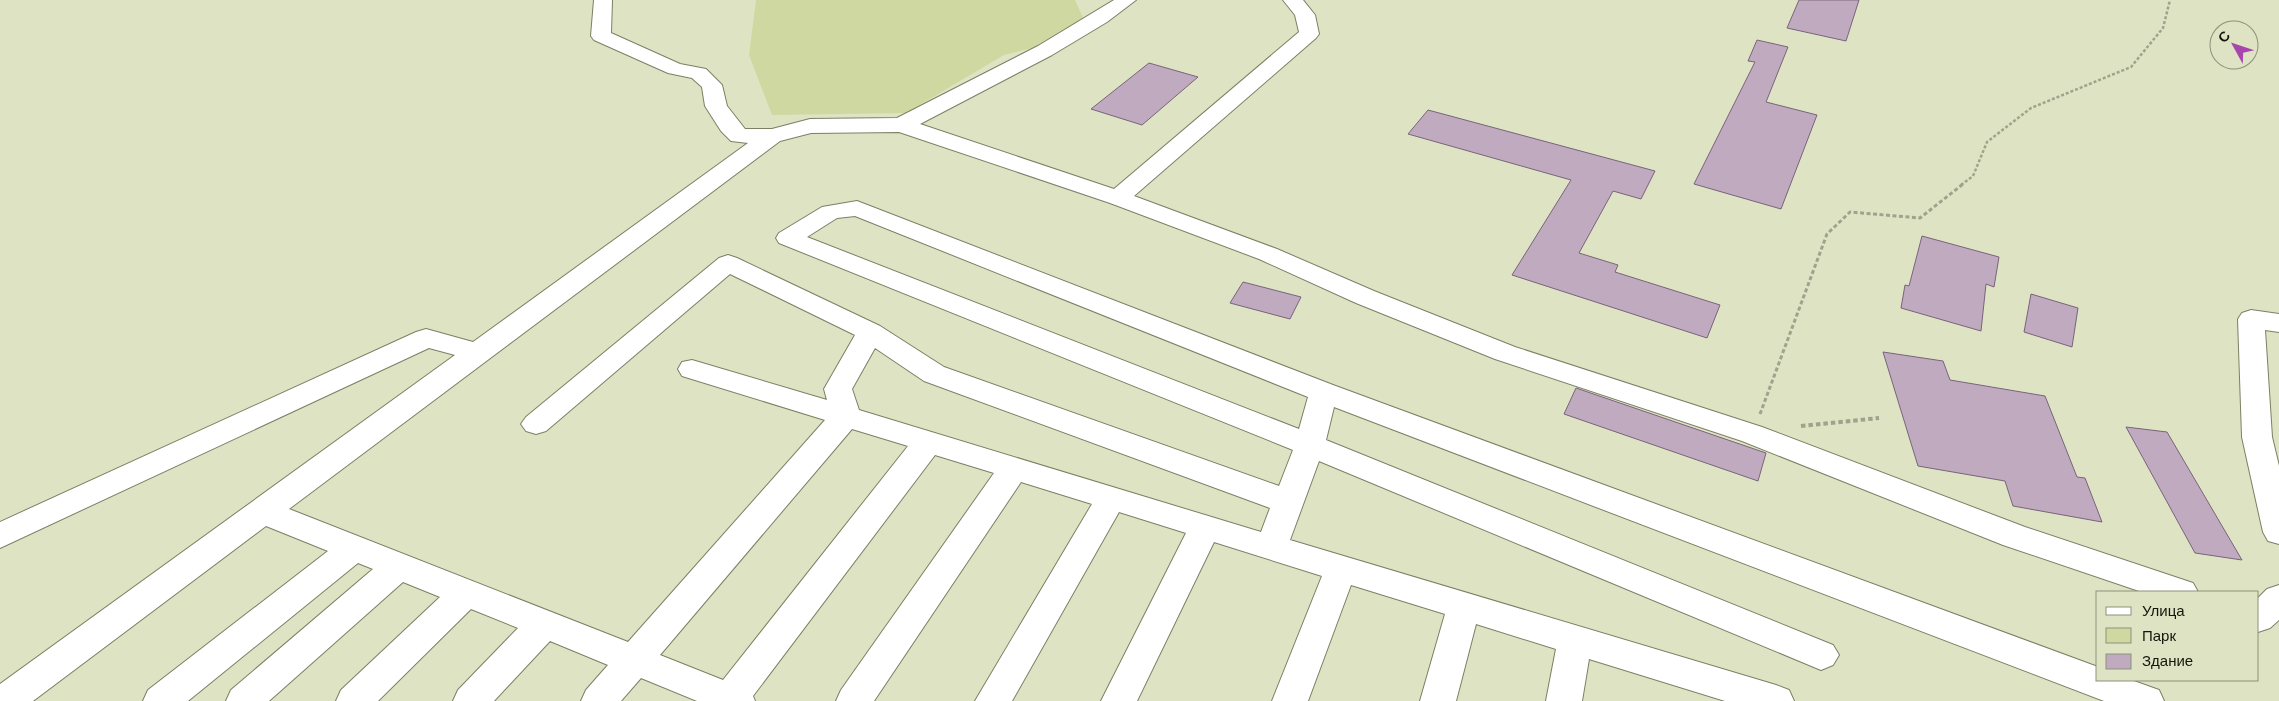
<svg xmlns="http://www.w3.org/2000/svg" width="2279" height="701" font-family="Barlow,sans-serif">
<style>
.green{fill:#d0d8a1}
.building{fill:#c0aac0;stroke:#786479}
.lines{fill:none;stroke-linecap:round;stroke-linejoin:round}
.minor-casing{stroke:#7b8064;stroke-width:2}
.path-far2{stroke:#9fa38b;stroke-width:2.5;stroke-dasharray:3 2;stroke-linecap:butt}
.path-far1{stroke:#9fa38b;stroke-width:3;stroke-dasharray:4 2.5;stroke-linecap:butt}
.path{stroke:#9fa38b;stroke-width:4;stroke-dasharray:4.5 3;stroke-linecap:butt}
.minor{fill:#fff;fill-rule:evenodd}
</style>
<rect width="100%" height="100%" fill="#dee3c4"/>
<polygon class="green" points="756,0 1075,0 1090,33 1004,55 906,113 772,115 749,55"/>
<g class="building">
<polygon points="1799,0 1859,0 1846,41 1787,28"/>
<polygon points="1757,40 1788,47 1766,102 1817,115 1781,209 1694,184 1755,62 1748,61"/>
<polygon points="1149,63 1198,77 1142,125 1091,109"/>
<polygon points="1428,110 1655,171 1641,199 1613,191 1579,253 1618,265 1615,272 1720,305 1707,338 1512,275 1571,180 1408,134"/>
<polygon points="1922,236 1999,257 1994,287 1986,284 1981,331 1901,308 1905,285 1909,286"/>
<polygon points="1243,282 1301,297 1290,319 1230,303"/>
<polygon points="2031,294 2078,308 2072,347 2024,332"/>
<polygon points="1883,352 1943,361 1950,380 2045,396 2077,477 2085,478 2102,522 2013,506 2005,481 1918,466"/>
<polygon points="1576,388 1766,453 1758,481 1564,414"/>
<polygon points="2126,427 2167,432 2242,560 2195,553"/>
</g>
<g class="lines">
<defs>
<g id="minor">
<path d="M594 0H612L611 33 680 64 706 69 722 85 727 106 745 129H772L810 119 897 118 1038 46 1114 0H1136L1107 22 1052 55 920 124 1114 189 1299 32 1295 15 1283 0H1303L1315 15 1319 34 1316 38 1134 196 1277 249 1374 291 1515 347 1762 427 2025 527 2193 583 2198 592H2142L2003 545 1742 441 1495 359 1356 303 1259 259 1110 203 899 132 811 133 780 141 289 509 628 642 825 420 682 376 678 369 682 362 692 360 827 400 824 389 855 335 730 274 546 431 536 434 526 431 521 424 526 417 719 258 728 255 737 258 880 326 944 367 1279 486 1293 450 779 243 776 238 779 233 822 207 857 201 1333 385 2098 667V680H2131L2159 690 2164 701H2104L1334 407 1326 440 1833 645 1839 655 1833 665 1821 670 1809 665 1319 461 1290 540 1776 685 1789 690 1794 701H1725L1589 659 1582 701H1546L1556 649 1476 624 1456 701H1420L1445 614 1351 585 1308 701H1272L1322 576 1214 542 1137 701H1101L1186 533 1119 512 1012 701H975L1092 504 1021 482 874 701H836L841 690 994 473 935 455 753 696 755 701H697L641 678 621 701H581L586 690 608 665 550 641 494 701H453L458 690 518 628 471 609 378 701H336L341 690 440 597 403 582 269 701H226L231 690 373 569 358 563 188 701H143L148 690 328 551 266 526 33 701H0V684L455 355 429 348 0 548V522L416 332 426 329 473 342 748 143 731 141 721 131 705 106 702 87 692 78 668 73 594 40 591 36ZM855 216 1308 397 1299 429 807 237 837 218ZM875 348 924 381 1270 508 1261 532 859 410 852 389ZM852 429 908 446 723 680 660 655Z"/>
<polygon points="2251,310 2279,314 2279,332 2265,330 2272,437 2279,466 2279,544 2268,541 2263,532 2242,437 2238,319 2242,313"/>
<polygon points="2279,585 2279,620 2270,628 2258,632 2258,598 2267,589"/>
</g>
</defs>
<use href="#minor" class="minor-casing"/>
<polyline class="path-far2" points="1961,185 1973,176 1987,142 2031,108 2131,67 2163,28 2170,0"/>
<polyline class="path-far1" points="1760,414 1827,234 1850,212 1920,218 1963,184"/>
<polyline class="path" points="1801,426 1879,418"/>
<use href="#minor" class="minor"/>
</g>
<rect x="2096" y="591" width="162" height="90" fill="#dee3c4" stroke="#8d917a"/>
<rect x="2106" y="607" width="25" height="8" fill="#ffffff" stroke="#8d917a"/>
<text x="2142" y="616" font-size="15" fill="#14160b">Улица</text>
<rect x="2106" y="628" width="25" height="15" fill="#d0d8a1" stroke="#8d917a"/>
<text x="2142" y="641" font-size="15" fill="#14160b">Парк</text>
<rect x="2106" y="654" width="25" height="15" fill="#c0aac0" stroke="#8d917a"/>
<text x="2142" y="666" font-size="15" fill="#14160b">Здание</text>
<g transform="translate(2234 45) rotate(310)"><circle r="24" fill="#dee3c4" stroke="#8d917a"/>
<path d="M0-4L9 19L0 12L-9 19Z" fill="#a846ad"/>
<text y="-8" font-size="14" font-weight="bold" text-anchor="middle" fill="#14160b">С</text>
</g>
</svg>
